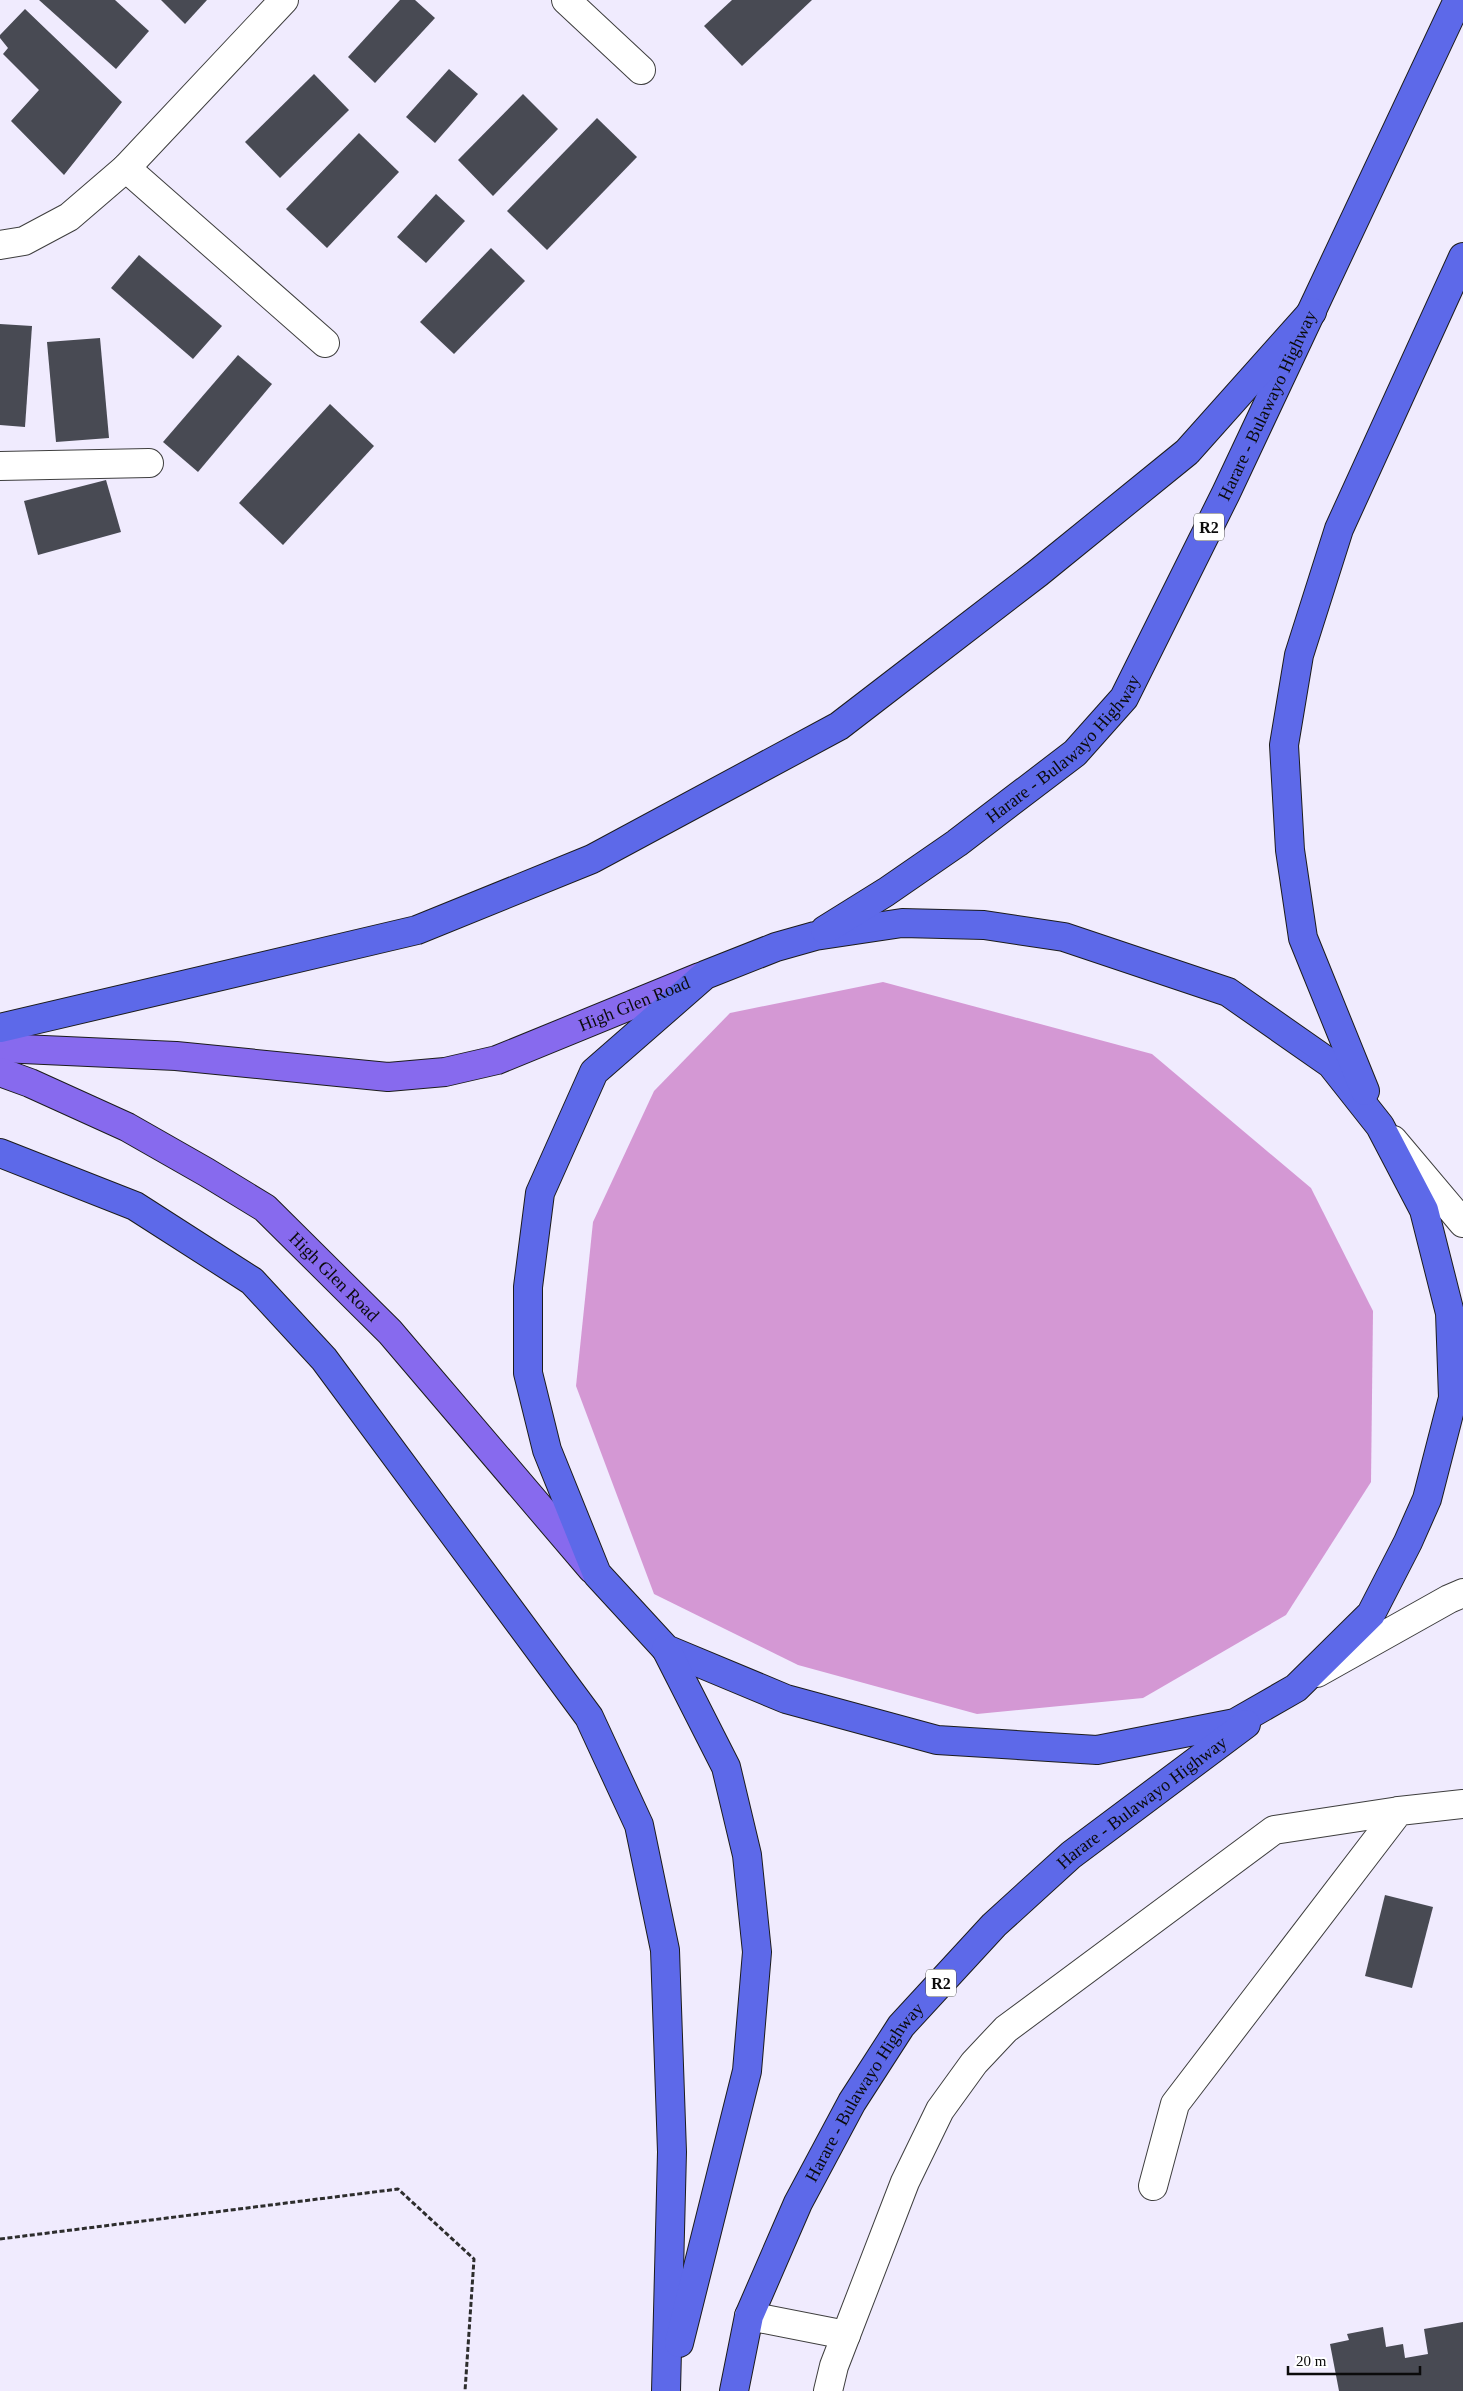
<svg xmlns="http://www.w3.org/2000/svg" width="1463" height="2391" font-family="'Times New Roman',serif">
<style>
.forest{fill:#d498d4}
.building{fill:#484a53}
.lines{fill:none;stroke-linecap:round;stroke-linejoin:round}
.minor-casing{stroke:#3e3e3e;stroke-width:30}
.major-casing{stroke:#1c1c1c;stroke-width:30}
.highway-casing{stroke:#1c1c1c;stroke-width:30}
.path{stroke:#2d2d2d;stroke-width:3;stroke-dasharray:5 2.5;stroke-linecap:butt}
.minor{stroke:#fff;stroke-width:28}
.major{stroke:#876aee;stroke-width:28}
.highway{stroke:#5d69e9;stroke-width:28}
.labels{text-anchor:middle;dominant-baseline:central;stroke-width:5;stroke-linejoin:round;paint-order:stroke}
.shield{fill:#fff;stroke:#545454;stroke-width:1}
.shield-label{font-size:16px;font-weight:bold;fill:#0b0b0b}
.street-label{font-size:18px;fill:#0b0b0b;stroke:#fff}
</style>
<rect width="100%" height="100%" fill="#f0ebfe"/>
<polygon class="forest" points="883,982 1152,1054 1311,1188 1373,1311 1371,1482 1286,1615 1143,1698 977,1714 798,1665 654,1594 576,1386 593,1222 654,1091 730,1013"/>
<g class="building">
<polygon points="39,0 115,0 149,31 116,69"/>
<polygon points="161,0 207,0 185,24"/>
<polygon points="400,0 415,0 435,18 375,83 348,57"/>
<polygon points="732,0 812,0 742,66 704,26"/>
<polygon points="25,9 122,102 64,175 11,121 39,90 3,54 8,48 0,38 0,35"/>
<polygon points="449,69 478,94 435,143 406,117"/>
<polygon points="314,74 349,110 280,178 245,142"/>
<polygon points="523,94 558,129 493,196 458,160"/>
<polygon points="597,118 637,157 547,250 507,211"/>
<polygon points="359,133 399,172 327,248 286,209"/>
<polygon points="436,194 465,221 426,263 397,237"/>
<polygon points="491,248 525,281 454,354 420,322"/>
<polygon points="139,255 222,326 193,359 111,288"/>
<polygon points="0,324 32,326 25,427 0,425"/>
<polygon points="100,338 109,438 56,442 47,342"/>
<polygon points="238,355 272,384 198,472 163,442"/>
<polygon points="330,404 374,446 283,545 239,503"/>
<polygon points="106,480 121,532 38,555 24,501"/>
<polygon points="1385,1895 1433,1907 1412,1988 1365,1976"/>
<polygon points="1463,2322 1463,2391 1339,2391 1330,2344 1349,2340 1347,2334 1383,2327 1386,2347 1403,2344 1405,2358 1428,2354 1424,2329"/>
</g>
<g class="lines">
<defs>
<g id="minor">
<polyline points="566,0 641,70"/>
<polyline points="126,168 325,343"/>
<polyline points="0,245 24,241 69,217 126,168 284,0"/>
<polyline points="0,466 149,463"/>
<polyline points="1393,1140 1463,1223"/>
<polyline points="1317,1673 1449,1599 1463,1593"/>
<polyline points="1153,2186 1175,2104 1399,1811 1463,1804"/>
<polyline points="749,2316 846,2335"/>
<polyline points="828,2391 834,2366 905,2182 940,2110 974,2063 1006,2029 1274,1830 1399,1811"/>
</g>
<g id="major">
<path id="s1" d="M0 1048 176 1056 388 1077 445 1072 497 1060 700 977"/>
<path id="s2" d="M0 1072 30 1083 127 1127 206 1172 265 1208 390 1332 592 1569"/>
</g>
<g id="highway">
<polygon points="902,923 984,925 1064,937 1228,992 1331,1064 1380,1126 1424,1210 1450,1313 1453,1398 1427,1499 1408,1542 1371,1614 1296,1688 1235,1723 1097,1750 937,1740 786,1699 666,1649 597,1574 547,1450 528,1373 528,1287 540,1193 594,1072 705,975 776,947 815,936"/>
<path id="s3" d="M825 930 886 892 957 843 1075 753 1124 698 1226 493 1458 0"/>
<polyline points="0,1028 417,930 592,859 839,726 1038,573 1187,452 1312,312"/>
<polyline points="1365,1091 1303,938 1290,850 1284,745 1299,655 1339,529 1463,257"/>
<polyline points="0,1153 135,1206 252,1281 324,1359 589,1717 639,1825 665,1950 672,2152 666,2391"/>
<polyline points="666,1649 726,1767 747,1855 757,1952 747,2071 679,2343"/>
<path id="s4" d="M734 2391 749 2316 798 2203 852 2102 901 2026 994 1925 1071 1855 1246 1724"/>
</g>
</defs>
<use href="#minor" class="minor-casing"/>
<use href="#major" class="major-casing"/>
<use href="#highway" class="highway-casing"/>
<polyline class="path" points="0,2239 398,2189 474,2259 465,2391"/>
<use href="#minor" class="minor"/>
<use href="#major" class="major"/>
<use href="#highway" class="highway"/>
</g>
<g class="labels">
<g class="shield">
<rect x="1194" y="513.5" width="30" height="27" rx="4"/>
<rect x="926" y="1969.5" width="30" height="27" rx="4"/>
</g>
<g class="shield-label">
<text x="1209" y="527">R2</text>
<text x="941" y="1983">R2</text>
</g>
<g class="street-label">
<text stroke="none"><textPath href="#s3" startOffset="706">Harare - Bulawayo Highway</textPath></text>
<text stroke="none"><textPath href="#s3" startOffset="301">Harare - Bulawayo Highway</textPath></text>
<text stroke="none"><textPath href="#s1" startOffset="648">High Glen Road</textPath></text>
<text stroke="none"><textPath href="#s2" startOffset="396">High Glen Road</textPath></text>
<text stroke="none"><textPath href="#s4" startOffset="734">Harare - Bulawayo Highway</textPath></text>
<text stroke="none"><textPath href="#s4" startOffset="329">Harare - Bulawayo Highway</textPath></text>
</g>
</g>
<path d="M1288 2366v8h132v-8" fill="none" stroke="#0b0b0b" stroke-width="2.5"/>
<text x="1296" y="2366" font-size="15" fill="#0b0b0b" stroke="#ffffff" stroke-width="4" paint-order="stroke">20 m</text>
</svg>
